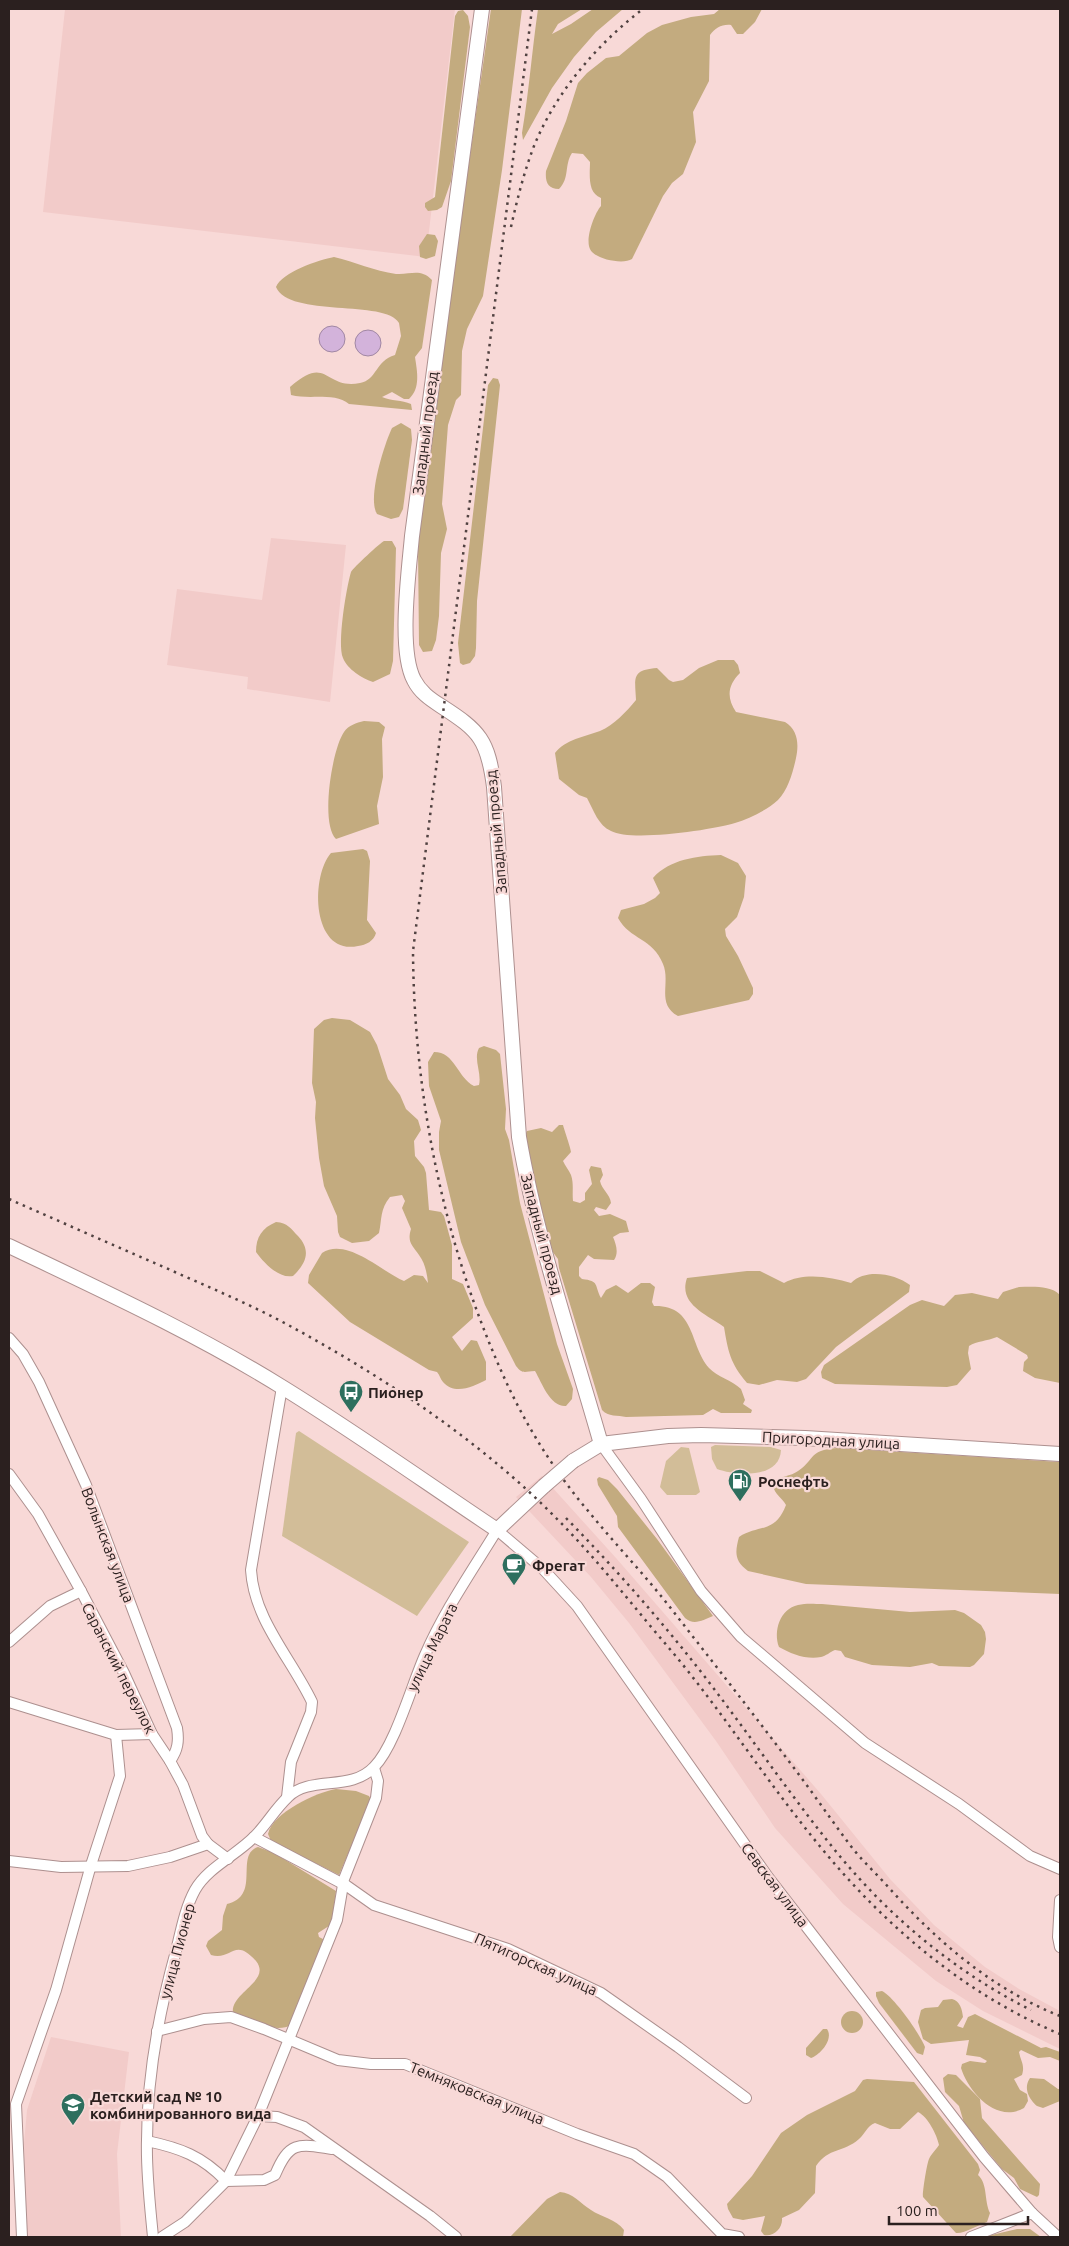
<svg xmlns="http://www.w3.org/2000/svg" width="1069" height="2246" font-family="Ubuntu,sans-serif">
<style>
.built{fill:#f2cbc9}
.green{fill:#d2bd98}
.forest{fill:#c3ab7f}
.water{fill:#d3b3db;stroke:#a187a3}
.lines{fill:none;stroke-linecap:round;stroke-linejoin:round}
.minor-casing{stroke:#ad908f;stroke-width:12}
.major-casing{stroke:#ad908f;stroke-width:16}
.minor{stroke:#fff;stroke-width:10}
.major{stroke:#fff;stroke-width:14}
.rail{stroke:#514241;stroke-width:2.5;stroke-dasharray:2.5 5;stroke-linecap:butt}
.major-bridge-casing{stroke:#ad908f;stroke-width:16;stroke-linecap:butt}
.major-bridge{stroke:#fff;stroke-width:14}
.labels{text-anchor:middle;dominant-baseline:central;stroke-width:4.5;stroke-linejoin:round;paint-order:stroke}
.street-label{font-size:15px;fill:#2b201f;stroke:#f8d9d7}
.poi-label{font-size:15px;font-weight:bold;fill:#2b201f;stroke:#f8d9d7;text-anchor:start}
</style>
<rect width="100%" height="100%" fill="#f8d9d7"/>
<g class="built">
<polygon points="65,9 455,9 426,257 43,212"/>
<polygon points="271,538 346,545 330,702 247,689 248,677 167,665 177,589 262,600"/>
<polygon points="542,1476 616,1558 821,1794 890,1879 934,1925 985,1967 1019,1989 1060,2011 1060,2049 983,2011 936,1981 843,1904 775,1828 716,1741 629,1623 591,1577 516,1497"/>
<polygon points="51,2037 129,2052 117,2154 121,2237 27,2237 24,2143 27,2110"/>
</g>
<g class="green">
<polygon points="299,1431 469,1542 417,1616 282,1536 296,1433"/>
<path d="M715 1445 771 1447 781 1450C780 1479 736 1476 717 1469L712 1459 711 1447Z"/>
<polygon points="681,1447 689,1448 700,1492 696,1495 667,1495 660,1487 666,1461"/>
</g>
<g class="forest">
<polygon points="491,9 522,9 502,170 483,296 467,329 462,351 461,395 456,400 448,425 442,504 447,529 441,553 439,616 436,640 432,651 423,652 419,645 418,547 426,463"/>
<path d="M538 9H582L558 24 552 34 571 24 593 9H623L596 32 574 57 552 88 523 140 522 133C529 92 532 50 538 9Z"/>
<path d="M720 9H762L755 22 743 34H737L731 25C722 24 715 28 710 35L709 81 693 112 696 142 683 174 672 183 663 196 632 259C623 265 594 259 590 249 585 239 594 214 601 206V198C587 193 590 174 590 162L583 154 572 153C564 165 570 178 559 189 548 189 545 182 546 171L566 121 578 83 587 73 606 58 619 56 647 33 662 25 691 17 714 14Z"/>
<polygon points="463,10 468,16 470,27 451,181 442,207 437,210 428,211 425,207 425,203 435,197 455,16 458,11"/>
<polygon points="427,234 435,235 438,241 435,256 426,259 420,257 419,246"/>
<path d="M334 257C355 262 374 271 396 274 411 275 420 268 432 280L422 348 415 357C417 371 421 388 409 399H404L392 392 382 397C391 401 402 400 411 404L412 410 349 404C334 392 309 400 291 395L290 387C328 353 324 390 360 383 377 380 375 361 395 355L401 336 399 323C386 299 289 318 276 287 282 272 319 260 334 257Z"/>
<polygon points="493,378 498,379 500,385 477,601 476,648 475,656 470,663 463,665 460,663 458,643 461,617 488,385"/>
<path d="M401 423 411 429 412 440 403 509 399 517 391 519 377 514C367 498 384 445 392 428Z"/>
<path d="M384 541H392L396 548 393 661 390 674 373 682C363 679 347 669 343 658 337 644 346 589 351 572 353 568 381 542 384 541Z"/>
<path d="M718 660H734L738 665 740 673C728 685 726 697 736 712L785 722C798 730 799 744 796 758 793 772 788 790 778 800 767 810 749 819 735 823 712 830 631 842 611 831 598 825 594 811 587 798L579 795 559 779 555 753C566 739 584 737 600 731 614 725 627 711 636 700 635 678 631 670 657 668L669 680 673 682 683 680 699 668Z"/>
<path d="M364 721 379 722 385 727 382 739 383 777 377 806 379 824 336 839C320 824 332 749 344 732 349 725 356 723 364 721Z"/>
<path d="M363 849 367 851 370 861 367 920 376 933C374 941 366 945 358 946 312 956 310 877 331 853Z"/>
<path d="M721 855 738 863 746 876 744 897 737 917 725 929 726 936 738 956 753 988V994L749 1000 678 1016C656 1004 671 983 663 964 653 938 630 940 618 918L621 910 644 904 655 898 660 893 653 878C670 859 697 856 721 855Z"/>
<path d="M332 1018 350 1020 370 1032 377 1045 388 1079 400 1095 406 1109 418 1120 421 1130 414 1141 415 1156 424 1167 426 1173 429 1210 441 1212 444 1216 452 1245V1279L463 1284 473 1308V1318L452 1337 462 1351 471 1340 477 1341 486 1362V1380C474 1386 455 1396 443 1382 440 1379 440 1375 437 1372L429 1370 350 1322 308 1283 309 1275 322 1253C347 1237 382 1272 404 1281L414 1275 423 1276 428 1283C427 1273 425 1263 419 1255 412 1245 407 1242 411 1229L402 1208 405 1201 402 1195 390 1197C380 1209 382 1219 379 1233L369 1241 352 1243 340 1237 338 1232 337 1216 324 1186 319 1158 315 1118 316 1102 312 1083 314 1029 324 1020Z"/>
<path d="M484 1046 496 1050 500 1054 506 1109 505 1129 509 1140 520 1203 557 1344 573 1389 572 1399 566 1406C550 1407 542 1383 535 1371 525 1371 523 1375 516 1366L485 1305 461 1242 439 1150V1132L441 1121 429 1086 428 1062 434 1052C455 1052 457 1077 474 1086L479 1085C482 1073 473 1059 479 1048Z"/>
<path d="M559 1125H563C564 1129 571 1149 571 1152L563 1161C565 1166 569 1170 571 1175 574 1184 572 1192 573 1201L580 1203 585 1200V1193L592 1184 589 1170 591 1166 601 1168 603 1175 600 1181C602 1190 610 1194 611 1203L606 1210 596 1207 594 1210 599 1216 610 1214 626 1221 629 1232 620 1233 613 1237C616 1244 619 1253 614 1260L594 1259 588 1255 579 1267V1276L582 1279C600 1281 594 1285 601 1298L606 1290 616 1285 628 1293 641 1283H650L655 1287 652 1302 654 1306C696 1305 689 1345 709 1368 717 1377 732 1380 741 1389L745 1400 743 1404 752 1410 751 1413H721L713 1409 703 1415 626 1417C618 1415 608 1417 602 1410L559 1268 558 1259 549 1247 536 1201 525 1135 527 1131 541 1128 552 1132Z"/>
<path d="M276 1222C288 1223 290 1228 298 1236 311 1250 307 1263 293 1276 279 1279 264 1263 256 1252 256 1237 262 1228 276 1222Z"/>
<path d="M747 1271H760L784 1283C804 1272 831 1277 851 1283 866 1268 895 1274 910 1285L909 1292 836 1347 806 1379 797 1382 777 1380 759 1385 747 1383C730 1363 728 1351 724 1327 706 1314 678 1304 687 1278Z"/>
<path d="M1019 1287C1032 1287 1050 1285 1060 1295V1383L1035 1378 1023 1371 1024 1362 1028 1358 1027 1355 997 1337C987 1341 977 1341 969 1346L968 1353 971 1369 957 1385 947 1387 835 1384 822 1378 821 1372 824 1365 910 1305 922 1300 944 1306 955 1295 972 1293 998 1299 1003 1292Z"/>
<path d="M837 1448 1060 1462V1594L806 1584 748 1571C734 1561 735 1552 739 1537 759 1524 775 1534 786 1505 782 1498 777 1496 774 1489 780 1472 787 1479 798 1471 817 1458 807 1451 837 1448Z"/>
<path d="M599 1477 608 1480 617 1489 657 1539 713 1616C703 1620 694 1626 685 1618L618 1527 617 1516 598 1485 597 1479Z"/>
<path d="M822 1604 910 1612 955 1610 964 1613 981 1625 985 1632 986 1639 984 1654 974 1665 970 1667 939 1666 932 1663 910 1667 872 1665 845 1657 841 1651 835 1650C830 1652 826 1656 821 1657 807 1660 791 1654 779 1647 773 1631 780 1609 798 1605 806 1603 815 1604 822 1604Z"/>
<path d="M336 1789 356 1791 369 1796 371 1800 339 1875 271 1841 268 1834C272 1813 317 1792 336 1789Z"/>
<path d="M258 1847 274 1853 336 1891 332 1924 318 1933 319 1937 325 1940 292 2025C273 2034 250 2020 233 2013 230 1993 272 1981 256 1961 234 1936 232 1961 211 1955L206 1946 208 1941 222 1930 223 1916 227 1904C262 1896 234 1855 258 1847Z"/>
<path d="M882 1991C894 1997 920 2034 925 2047L923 2055 917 2053 879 2003 876 1996V1992Z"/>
<path d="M952 1999C960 2001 962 2009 963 2017L957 2026 963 2028 968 2017 975 2014 1041 2048 1046 2047 1060 2052V2061L1050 2057 1038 2058 1021 2050 1019 2052C1021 2062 1025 2065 1022 2075L1014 2079 1020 2090 1027 2094 1028 2101 1024 2108C996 2124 968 2091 961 2068L962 2064 970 2061 985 2063 987 2061 980 2057 966 2055 969 2040 931 2044 923 2039 918 2022 921 2010 925 2008 938 2007 943 2000Z"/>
<circle cx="852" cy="2022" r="11"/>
<path d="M823 2029H827C834 2039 820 2055 811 2058L806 2055V2048Z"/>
<polygon points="948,2074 956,2075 980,2099 982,2118 1040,2184 1039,2195 1037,2197 1020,2189 1014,2178 1002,2169 964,2123 959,2106 945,2092 943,2078"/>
<path d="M1030 2078 1044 2079 1058 2089H1060V2101L1043 2108 1037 2106C1029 2099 1023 2088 1030 2078Z"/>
<path d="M867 2079 914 2082 978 2164 980 2170 978 2175C988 2184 984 2201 990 2213L987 2222C978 2225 964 2234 956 2233L923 2197C922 2194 927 2163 929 2159 931 2154 936 2150 939 2145 937 2135 928 2117 918 2112L900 2129H890L875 2123C867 2126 865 2134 859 2139 843 2153 829 2147 816 2166L815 2193 799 2210 782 2218C783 2228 774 2237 764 2235L761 2231 765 2216 743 2220 733 2218 728 2209 727 2204 752 2176 781 2133 807 2115 855 2091 863 2080Z"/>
<path d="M560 2192C573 2193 580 2203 591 2210 601 2217 616 2219 624 2230L623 2237H510L547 2199Z"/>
<polygon points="1017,2229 1030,2229 1041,2237 983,2237"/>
</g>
<g class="water">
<circle cx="332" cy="339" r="13"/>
<circle cx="368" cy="343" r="13"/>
</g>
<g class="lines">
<defs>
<g id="minor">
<path d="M9 1338 23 1354 39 1382 86 1485 177 1728C179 1741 178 1750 170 1761"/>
<path d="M282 1387 251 1570C254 1620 291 1658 312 1702L311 1712 291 1762 287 1797"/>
<polyline points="601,1444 641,1499 701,1591 741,1637 865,1743 959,1804 1030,1856 1060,1869"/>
<polyline points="9,1474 38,1514 81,1591 124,1673 152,1734 170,1761 183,1785 202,1836 208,1844 228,1859"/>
<polyline points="9,1642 50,1606 81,1591"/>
<polyline points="9,1702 116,1735 152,1734"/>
<polyline points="254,1837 347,1886 374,1905 508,1949 601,1993 678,2047 746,2098"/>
<polyline points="9,1861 61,1867 128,1866 170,1857 208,1844"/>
<polyline points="1060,1900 1058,1937 1060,1947"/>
<polyline points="157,2031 204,2019 231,2017 264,2029 338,2060 371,2064 405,2064 577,2134 634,2154 667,2177 722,2234 739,2237"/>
<polyline points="258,2116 277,2117 304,2127 430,2216 456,2237"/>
<path d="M147 2141C180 2148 202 2156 226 2181L264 2180 275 2175C289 2142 297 2143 332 2149"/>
<polyline points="22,2237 16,2104 56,1990 91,1865 120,1776 116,1735"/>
<path d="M153 2237C150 2205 146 2172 147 2140 147 2076 159 2012 176 1951 181 1931 185 1908 195 1890 208 1867 237 1855 255 1836 267 1824 275 1809 288 1797 310 1775 351 1792 374 1767 395 1746 412 1684 425 1655 444 1611 472 1571 497 1530L543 1569 577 1606 768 1877 984 2157 1032 2213 1058 2237"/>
<polyline points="162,2237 185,2222 226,2181 258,2116 337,1920 344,1879 376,1798 378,1781 374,1768"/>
<polyline points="971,2237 1032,2213"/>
</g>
<g id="major">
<path d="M482 9 412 536C409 570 398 650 414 680 420 692 430 699 441 706 480 731 488 740 494 787L519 1137C537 1241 572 1342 601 1444"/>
<path d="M9 1246C101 1290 195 1333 282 1387 355 1432 425 1482 497 1530L544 1486"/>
<polyline points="573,1461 601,1444 668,1436 701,1435 805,1438 1060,1454"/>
</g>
</defs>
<use href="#minor" class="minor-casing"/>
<use href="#major" class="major-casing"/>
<use href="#minor" class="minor"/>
<use href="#major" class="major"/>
<g class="rail">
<path d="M532 9 413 951C414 1096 443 1241 503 1375 525 1424 554 1471 589 1512 615 1544 644 1574 669 1606 712 1661 755 1716 797 1772 815 1796 832 1821 850 1845 862 1861 877 1874 890 1889 938 1942 992 1989 1060 2016"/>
<path d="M511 227C517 200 524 172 534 146 556 92 597 44 643 9"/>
<path d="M9 1199C61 1222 113 1245 166 1268 208 1287 250 1304 290 1326 384 1377 483 1443 557 1519 589 1551 618 1587 647 1622 662 1640 677 1657 691 1675 738 1735 779 1798 828 1856 891 1931 969 1996 1060 2034"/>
<path d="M566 1518C613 1566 657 1616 698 1668 745 1728 787 1791 834 1849 888 1916 955 1972 1031 2010"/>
</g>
<defs>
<polyline id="major-bridge" points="544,1486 573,1461"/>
</defs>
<use href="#major-bridge" class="major-bridge-casing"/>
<use href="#major-bridge" class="major-bridge"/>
</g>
<defs>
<symbol id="bus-pin" viewBox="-11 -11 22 30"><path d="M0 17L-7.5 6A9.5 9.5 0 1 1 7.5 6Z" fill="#2e6f5e" stroke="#f8d9d7"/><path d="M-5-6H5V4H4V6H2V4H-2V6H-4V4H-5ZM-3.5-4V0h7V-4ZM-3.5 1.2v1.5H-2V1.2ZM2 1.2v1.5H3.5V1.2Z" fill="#fff"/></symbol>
<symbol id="fuel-pin" viewBox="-11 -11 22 30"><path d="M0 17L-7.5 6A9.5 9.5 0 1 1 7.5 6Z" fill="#2e6f5e" stroke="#f8d9d7"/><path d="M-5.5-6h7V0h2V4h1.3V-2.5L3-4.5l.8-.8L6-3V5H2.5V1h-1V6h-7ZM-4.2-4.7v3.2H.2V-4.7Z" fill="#fff"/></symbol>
<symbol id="cafe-pin" viewBox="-11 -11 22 30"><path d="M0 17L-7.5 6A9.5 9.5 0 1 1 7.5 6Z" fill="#2e6f5e" stroke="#f8d9d7"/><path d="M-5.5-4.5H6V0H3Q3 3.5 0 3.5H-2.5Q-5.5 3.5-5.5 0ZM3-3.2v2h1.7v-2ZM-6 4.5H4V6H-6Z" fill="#fff"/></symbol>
<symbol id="school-pin" viewBox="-11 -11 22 30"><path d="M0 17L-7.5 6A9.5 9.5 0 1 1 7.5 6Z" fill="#2e6f5e" stroke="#f8d9d7"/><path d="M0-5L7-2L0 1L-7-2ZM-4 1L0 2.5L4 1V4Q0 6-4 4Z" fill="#fff"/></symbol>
</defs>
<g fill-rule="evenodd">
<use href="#bus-pin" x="337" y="1378" width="28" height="38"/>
<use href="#fuel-pin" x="726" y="1467" width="28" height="38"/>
<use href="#cafe-pin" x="500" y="1551" width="28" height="38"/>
<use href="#school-pin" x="59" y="2091" width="28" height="38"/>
</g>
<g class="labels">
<g class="street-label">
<text transform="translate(425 433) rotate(-83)">Западный проезд</text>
<text transform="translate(496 832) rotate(-95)">Западный проезд</text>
<text transform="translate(542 1234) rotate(75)">Западный проезд</text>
<text transform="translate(831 1440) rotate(3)">Пригородная улица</text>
<text transform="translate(108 1545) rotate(69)">Волынская улица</text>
<text transform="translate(432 1647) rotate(-64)">улица Марата</text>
<text transform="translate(119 1668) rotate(63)">Саранский переулок</text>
<text transform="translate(775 1885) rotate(53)">Севская улица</text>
<text transform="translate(177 1951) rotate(-75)">улица Пионер</text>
<text transform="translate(536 1964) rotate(24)">Пятигорская улица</text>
<text transform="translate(477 2093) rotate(22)">Темняковская улица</text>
</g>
<g class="poi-label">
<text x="368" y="1392">Пионер</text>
<text x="758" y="1481">Роснефть</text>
<text x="532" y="1565">Фрегат</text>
<text x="90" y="2096">Детский сад № 10<tspan x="90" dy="17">комбинированного вида</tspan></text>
</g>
</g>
<rect width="1069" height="2246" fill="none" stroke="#2b201f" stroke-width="20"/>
<path d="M889 2216v8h139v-8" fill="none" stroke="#2b201f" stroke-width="2.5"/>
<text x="896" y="2216" font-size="15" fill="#2b201f" stroke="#f8d9d7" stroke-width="4" paint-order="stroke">100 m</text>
</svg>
